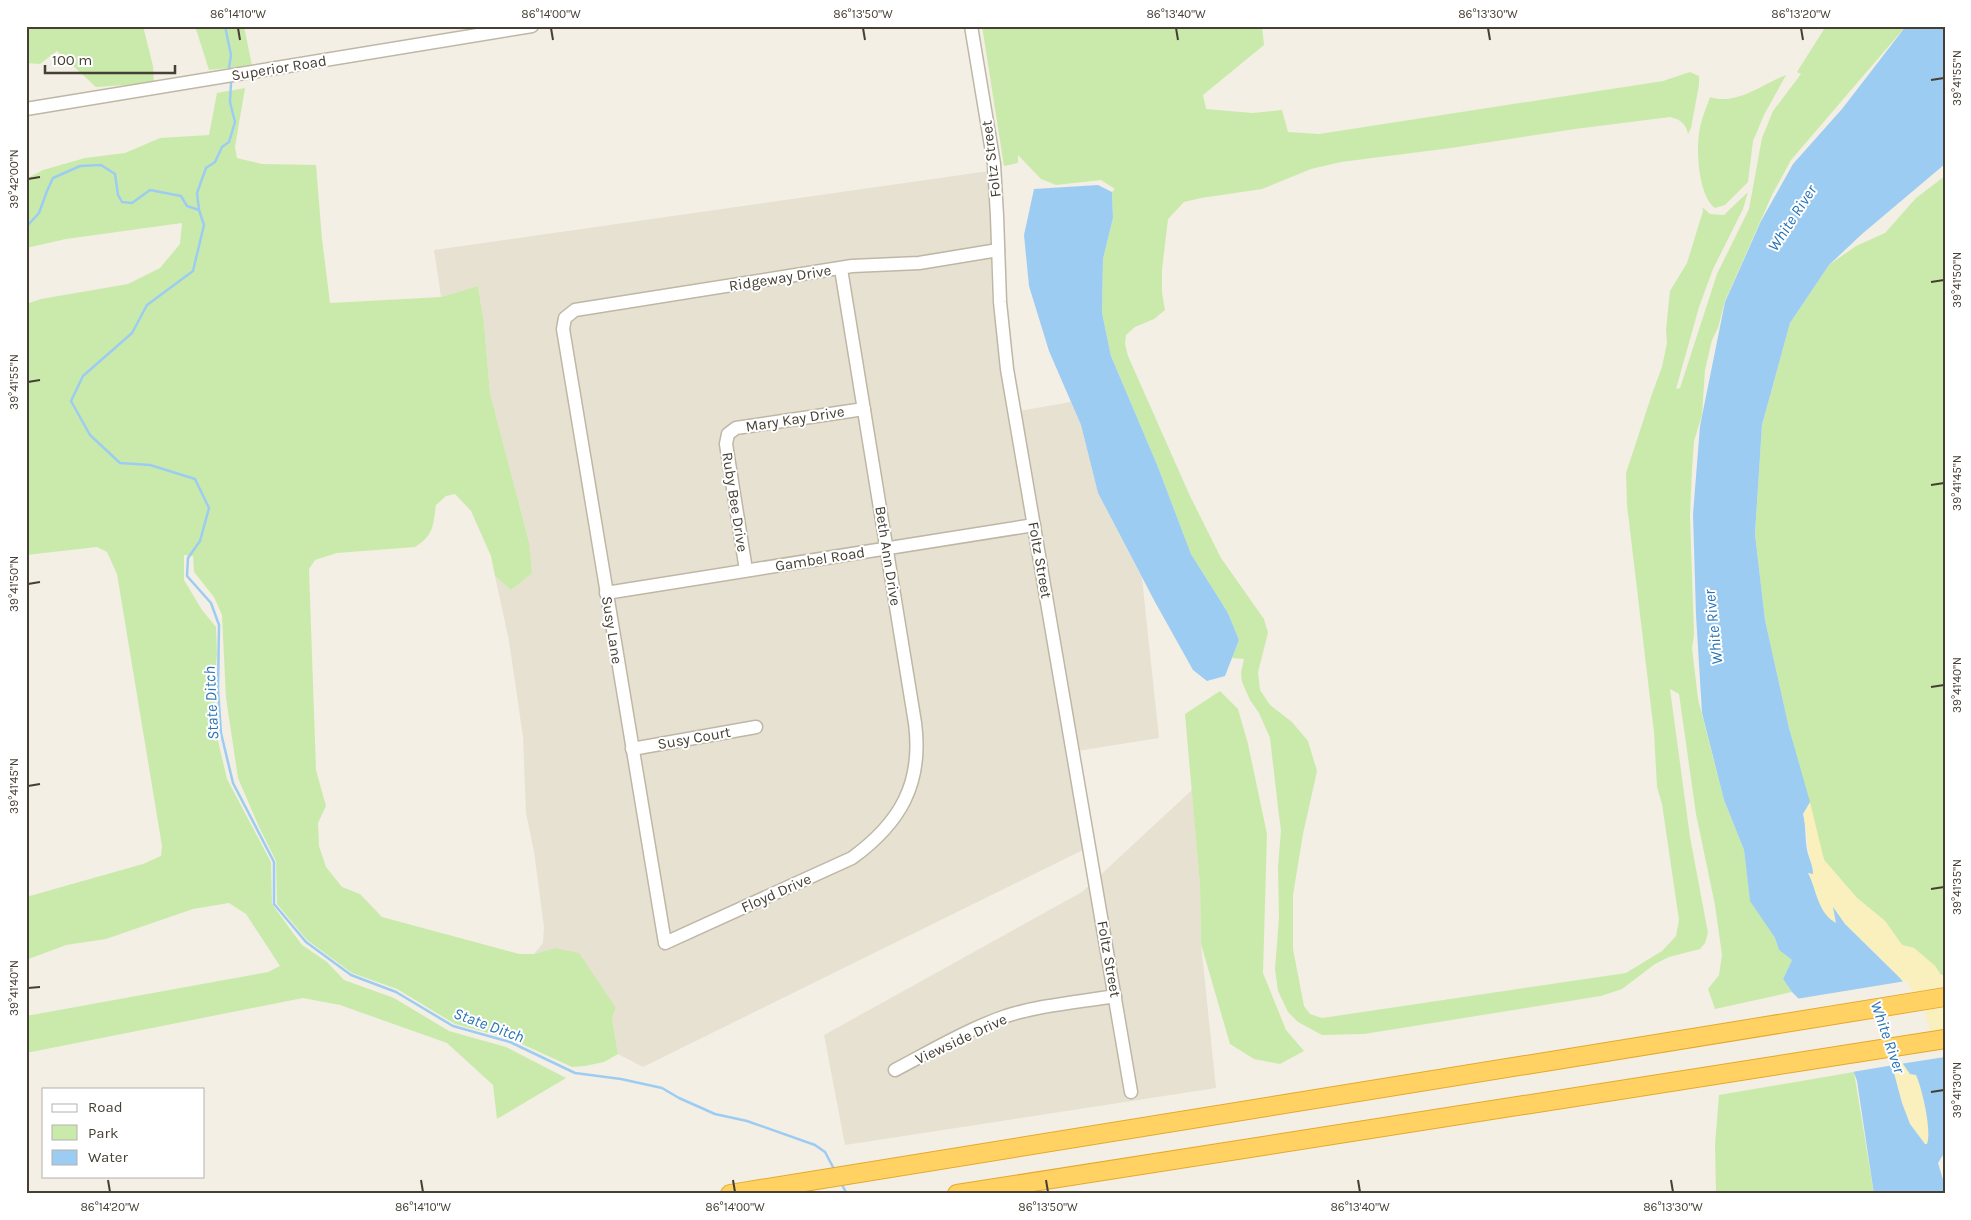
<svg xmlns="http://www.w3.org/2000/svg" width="1971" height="1220" font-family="Karla,sans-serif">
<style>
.residential{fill:#e7e1d2}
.green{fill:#caeaab}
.sand{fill:#faf0bd}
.water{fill:#9dccf3;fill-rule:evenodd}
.pier{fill:#f3efe4}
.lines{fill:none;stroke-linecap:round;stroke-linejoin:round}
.stream{stroke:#9dccf3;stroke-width:2.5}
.minor-casing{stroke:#bfb7a6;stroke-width:15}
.highway-casing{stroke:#e4a92d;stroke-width:20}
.minor{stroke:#fff;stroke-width:12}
.highway{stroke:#ffd263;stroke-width:18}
.ticks{fill:none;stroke:#453f34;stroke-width:2}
.labels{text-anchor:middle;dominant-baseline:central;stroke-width:4;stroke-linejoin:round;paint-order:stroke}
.street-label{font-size:15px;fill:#453f34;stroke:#fff}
.water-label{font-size:16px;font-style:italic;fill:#2874b6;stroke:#fff}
.neatline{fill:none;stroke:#453f34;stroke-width:2}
.ticks-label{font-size:12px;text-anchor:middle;fill:#453f34}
</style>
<rect width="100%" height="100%" fill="#f3efe4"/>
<g class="residential">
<polygon points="989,171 992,298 1007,413 1071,402 1081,425 1098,493 1142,578 1159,738 1065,753 1085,849 643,1067 618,1054 612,1018 616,1008 601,988 555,948 534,954 543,943 544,927 534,852 526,813 523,737 509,641 495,576 511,590 529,542 490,393 484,323 478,286 441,297 434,250"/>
<polygon points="1192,790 1200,885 1201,944 1216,1088 845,1145 824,1035 1082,892"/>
</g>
<g class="green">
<polygon points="31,26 143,26 153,66 154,83 96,87 57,51 40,64 26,63 26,32"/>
<polygon points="195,26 244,26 252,66 209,70"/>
<path d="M982 26H1262L1264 45 1203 95 1206 109 1253 113 1282 110 1288 132 1319 134 1663 81 1690 72 1699 76V85L1691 128 1688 134C1686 124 1680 119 1670 117L1575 129 1451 148 1341 162 1311 169 1262 189 1201 198 1184 202 1168 219 1162 270V293L1165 310 1154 319 1135 327 1126 335 1125 344 1128 356 1190 496 1221 558 1264 619 1268 633 1258 672 1260 690 1270 705 1292 722 1308 741 1317 771 1303 834 1293 895V949L1304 1006 1310 1014 1322 1018 1626 973 1662 951 1676 936 1679 920 1662 804 1657 787 1654 732 1627 505 1626 473 1652 394 1662 367 1667 343 1666 330 1670 291 1687 263 1703 211 1702 207 1710 214 1724 215 1748 192 1743 209 1713 269 1699 307 1676 389 1680 388 1717 274 1749 209 1762 138 1773 111 1801 74 1797 72 1826 26H1906L1791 160 1772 195 1725 301 1718 328 1712 340 1705 370 1702 415 1694 441 1692 470 1690 516 1694 635 1692 648 1698 699 1724 800 1744 850 1750 900 1775 938 1779 950 1792 960 1783 979 1792 992 1715 1009 1708 989 1719 975 1722 955 1715 905 1696 814 1679 694 1670 689 1690 837 1708 933 1705 943 1700 949 1669 957 1655 964 1622 989 1601 996 1364 1034 1322 1035 1298 1022 1288 1012 1278 991 1275 969 1279 918 1278 867 1281 830 1279 816 1270 738 1259 713 1250 700 1242 682 1241 673 1244 659 1232 658 1239 640 1228 613 1191 554 1158 467 1111 356 1102 313 1103 259 1113 218 1112 192 1115 189 1101 180 1056 185 1041 179 1018 155V163L1004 166Z"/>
<path d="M1786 75 1764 115 1753 141 1748 182 1725 205 1715 208C1699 197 1696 152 1699 134 1700 122 1706 109 1710 97 1736 106 1763 84 1786 75Z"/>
<path d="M245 88 235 147 237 158 262 164 316 165 322 239 330 303 441 297 478 286 484 323 490 393 529 542 532 573 511 590 495 576 491 556 471 511 455 494 446 496 436 505C433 525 434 535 415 547L337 553 315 560 309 569 316 770 326 806 318 823 319 846 326 867 342 887 360 894 382 917 519 954H534L555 948 579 953 616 1008 612 1018 618 1054 604 1062 585 1066 572 1067 511 1039 455 1024 397 989 352 973 307 940 277 904 276 861 259 827 238 778 226 698 222 615 214 597 194 572 193 556 184 555V580L202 610 216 627 217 654 214 690 216 732 227 779 271 862 272 903 274 907 302 945 327 962 344 980 394 998 449 1031 506 1047 566 1078 497 1119 493 1085 447 1043 340 1005 303 998 26 1053V1016L268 972 280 966 246 914 229 903 193 909 106 939 66 945 26 960V897L143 864 161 856 162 846 117 574 107 552 97 547 26 555V304L41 299 128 284 160 268 180 244 182 223 66 239 26 248V179L43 170 85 158 125 153 160 138 209 135 217 93Z"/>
<polygon points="1945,176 1945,975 1941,975 1935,966 1914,948 1902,945 1885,921 1857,898 1824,860 1789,728 1765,620 1755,534 1762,425 1790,323 1829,265 1856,246 1885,233 1916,198"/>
<polygon points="1220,691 1238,709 1248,744 1267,834 1263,973 1286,1030 1304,1051 1280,1064 1254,1059 1230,1044 1201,944 1200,885 1185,714"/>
<polygon points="1854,1072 1874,1194 1716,1194 1715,1145 1719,1095"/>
</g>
<g class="sand">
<path d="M1810 802 1824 860 1857 898 1885 921 1902 945 1914 948 1935 966 1945 981V1055L1882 960 1845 924 1834 908 1836 923C1816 914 1816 889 1808 872L1813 869C1806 849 1808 833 1803 814Z"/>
<path d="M1893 1051C1901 1059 1909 1066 1915 1074 1923 1084 1931 1132 1928 1144H1925L1910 1124 1902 1103 1890 1058Z"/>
</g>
<g class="water">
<path d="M1906 26H1945V164L1862 234 1829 265 1790 323 1762 425 1755 534 1765 620 1789 728 1810 802 1803 814C1806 826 1805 838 1807 850 1809 859 1813 865 1813 874L1808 873C1817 890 1817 912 1836 923L1833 907 1845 924 1900 978 1913 995 1932 1043 1945 1055V1152L1938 1163 1945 1186V1194H1874L1857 1081 1838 1028 1815 1004 1801 1001 1792 992 1783 979 1792 960 1779 950 1775 938 1750 901 1744 850 1724 800 1702 713 1696 615 1693 514 1700 426 1725 302 1761 221 1793 164 1842 109ZM1894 1051 1910 1074 1916 1075C1922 1088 1932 1131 1927 1144H1925L1910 1124 1902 1103 1890 1058Z"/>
<polygon points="1098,185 1112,192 1113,218 1103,259 1102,313 1111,356 1158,467 1191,554 1228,613 1239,640 1225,676 1207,681 1193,670 1155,602 1098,493 1081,425 1049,351 1029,286 1024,235 1034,189"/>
</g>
<polygon class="pier" points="1906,981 1924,1010 1934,1041 1939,1042 1945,1050 1945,1057 1900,1064 1893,1054 1894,1065 1852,1072 1836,1029 1813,1006 1801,1003 1796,999"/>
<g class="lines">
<g class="stream">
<polyline points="225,26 231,55 229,68"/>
<polyline points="231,83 230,102 235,122 229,142 222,147 215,162 206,168 197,193 199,210 204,225 193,271 147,305 132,333 83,376 71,401 90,435 120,463 150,465 195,479 209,508 200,541 188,558 187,576 211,603 219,625 218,689 221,733 233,783 274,862 274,904 306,942 351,975 396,992 453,1026 510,1042 575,1073 621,1079 662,1088 679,1098 715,1114 747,1121 815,1145 825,1152 834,1169"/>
<polyline points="26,224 28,225 39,213 47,191 53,178 80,166 101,165 115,174 118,195 122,202 132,203 150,190 181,196 187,206 199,210"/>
<polyline points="841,1183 847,1194"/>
</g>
<defs>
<g id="minor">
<polyline points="971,26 994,164 997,216 1000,302 1007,369 1131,1092"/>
<polyline points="26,109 532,26"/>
<path d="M841 269 915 723C923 784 900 823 852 858L665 943 563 329 565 318 575 310 852 266 919 263 998 250"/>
<polyline points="746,570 726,444 728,434 736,428 864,409"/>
<polyline points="606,593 1034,525"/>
<polyline points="632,749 756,727"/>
<path d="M895 1070C931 1051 968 1029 1006 1016 1041 1005 1079 1002 1115 996"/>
</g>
<g id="highway">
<polyline points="730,1194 1945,997"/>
<polyline points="957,1194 1945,1039"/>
</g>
</defs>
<use href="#minor" class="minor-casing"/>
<use href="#highway" class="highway-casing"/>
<use href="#minor" class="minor"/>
<use href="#highway" class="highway"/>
</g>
<path class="ticks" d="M238 28 240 40M551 28 553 40M863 28 865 40M1176 28 1178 40M1488 28 1490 40M1801 28 1803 40M1931 80 1944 78M28 179 40 177M1931 282 1944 280M28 382 40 380M1931 485 1944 483M28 584 40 582M1931 687 1944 685M28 786 40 784M1931 889 1944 887M28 988 40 987M1931 1092 1944 1090M108 1180 110 1192M421 1180 423 1192M733 1180 735 1192M1046 1180 1048 1192M1358 1180 1360 1192M1671 1180 1673 1192"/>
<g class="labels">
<g class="street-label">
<text transform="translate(279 68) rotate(-9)">Superior Road</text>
<text transform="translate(991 159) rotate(-97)">Foltz Street</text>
<text transform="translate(780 278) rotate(-9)">Ridgeway Drive</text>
<text transform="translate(795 419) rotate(-9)">Mary Kay Drive</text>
<text transform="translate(735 502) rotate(81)">Ruby Bee Drive</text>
<text transform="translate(888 556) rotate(81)">Beth Ann Drive</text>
<text transform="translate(820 559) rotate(-9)">Gambel Road</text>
<text transform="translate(1040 560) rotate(80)">Foltz Street</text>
<text transform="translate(612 630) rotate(81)">Susy Lane</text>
<text transform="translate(694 738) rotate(-10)">Susy Court</text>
<text transform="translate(776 893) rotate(-24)">Floyd Drive</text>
<text transform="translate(1109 959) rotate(80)">Foltz Street</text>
<text transform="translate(961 1039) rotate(-25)">Viewside Drive</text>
</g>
<g class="water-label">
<text transform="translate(1792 218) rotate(-57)">White River</text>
<text transform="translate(1713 627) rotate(-96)">White River</text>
<text transform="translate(211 703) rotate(-93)">State Ditch</text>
<text transform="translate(489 1025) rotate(20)">State Ditch</text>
<text transform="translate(1888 1037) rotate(71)">White River</text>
</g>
</g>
<rect width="1971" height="1220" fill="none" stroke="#ffffff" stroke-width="55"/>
<rect x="42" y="1088" width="162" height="90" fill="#ffffff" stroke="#b5b2ae"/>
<rect x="52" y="1104" width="25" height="8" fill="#ffffff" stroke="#b5b2ae"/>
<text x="88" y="1112" font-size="15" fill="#453f34">Road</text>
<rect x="52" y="1125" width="25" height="15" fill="#caeaab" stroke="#b5b2ae"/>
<text x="88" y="1138" font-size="15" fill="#453f34">Park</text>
<rect x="52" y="1150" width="25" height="15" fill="#9dccf3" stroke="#b5b2ae"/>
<text x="88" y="1162" font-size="15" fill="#453f34">Water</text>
<path d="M45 65v8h130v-8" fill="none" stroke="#453f34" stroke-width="2.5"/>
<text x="52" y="65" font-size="15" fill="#453f34" stroke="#ffffff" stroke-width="4" paint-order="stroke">100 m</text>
<rect x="28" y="28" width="1916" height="1164" class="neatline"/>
<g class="ticks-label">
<text x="238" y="18">86°14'10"W</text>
<text x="551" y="18">86°14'00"W</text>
<text x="863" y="18">86°13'50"W</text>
<text x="1176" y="18">86°13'40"W</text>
<text x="1488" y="18">86°13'30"W</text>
<text x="1801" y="18">86°13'20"W</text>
<text transform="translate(1957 78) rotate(-90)" y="4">39°41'55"N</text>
<text transform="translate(14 179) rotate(-90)" y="4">39°42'00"N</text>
<text transform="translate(1957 280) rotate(-90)" y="4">39°41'50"N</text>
<text transform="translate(14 382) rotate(-90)" y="4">39°41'55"N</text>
<text transform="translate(1957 483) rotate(-90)" y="4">39°41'45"N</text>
<text transform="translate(14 584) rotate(-90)" y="4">39°41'50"N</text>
<text transform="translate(1957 685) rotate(-90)" y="4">39°41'40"N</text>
<text transform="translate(14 786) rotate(-90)" y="4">39°41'45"N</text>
<text transform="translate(1957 887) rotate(-90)" y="4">39°41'35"N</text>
<text transform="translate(14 988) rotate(-90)" y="4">39°41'40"N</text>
<text transform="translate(1957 1090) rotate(-90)" y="4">39°41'30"N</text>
<text x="110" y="1211">86°14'20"W</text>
<text x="423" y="1211">86°14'10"W</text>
<text x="735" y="1211">86°14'00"W</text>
<text x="1048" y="1211">86°13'50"W</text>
<text x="1360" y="1211">86°13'40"W</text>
<text x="1673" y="1211">86°13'30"W</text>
</g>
</svg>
